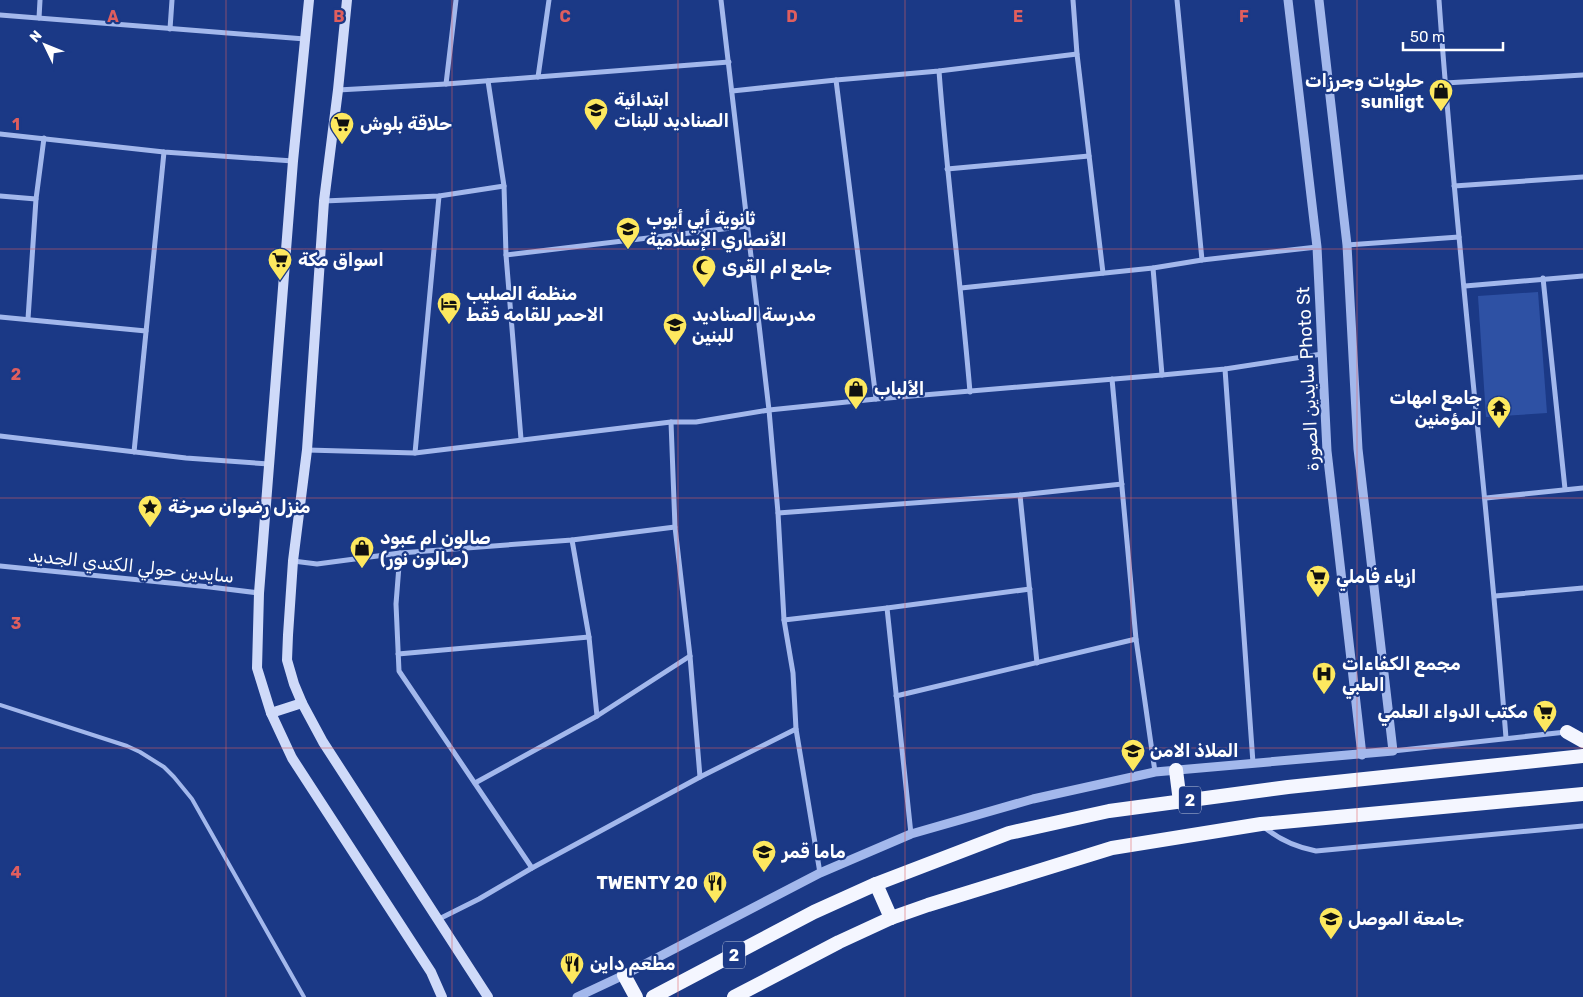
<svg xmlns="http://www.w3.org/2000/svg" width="1583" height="997" font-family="Rubik,Cairo,sans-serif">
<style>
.green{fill:#2e51a4}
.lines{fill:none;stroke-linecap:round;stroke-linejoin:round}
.service{stroke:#a3b8ec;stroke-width:4}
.minor{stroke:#a3b8ec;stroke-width:5}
.tertiary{stroke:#a3b8ec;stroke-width:9}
.secondary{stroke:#cfdaf9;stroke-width:10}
.trunk{stroke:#f4f6ff;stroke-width:14}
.grid{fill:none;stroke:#e05e5e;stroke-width:1;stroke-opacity:0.55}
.labels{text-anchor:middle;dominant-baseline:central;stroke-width:4.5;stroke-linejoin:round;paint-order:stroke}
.shield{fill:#1b3986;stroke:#bbc4db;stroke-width:1}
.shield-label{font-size:16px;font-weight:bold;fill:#fff}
.poi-label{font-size:18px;font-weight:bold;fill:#fff;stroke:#1b3986;text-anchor:start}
.street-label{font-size:18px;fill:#fff;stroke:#1b3986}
.grid-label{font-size:16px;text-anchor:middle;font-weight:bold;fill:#e05e5e;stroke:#1b3986;stroke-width:4.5;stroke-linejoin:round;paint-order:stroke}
</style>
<rect width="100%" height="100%" fill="#1b3986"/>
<polygon class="green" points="1538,292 1547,413 1486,417 1478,296"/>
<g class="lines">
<polyline class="service" points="0,705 127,746 140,752 164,767 174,777 192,799 304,997"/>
<g class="minor">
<polyline points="721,0 769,410 778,513 784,620 793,673 796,729 820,873"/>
<polyline points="1073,0 1077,54 1103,273"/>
<polyline points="1177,0 1202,260"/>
<path d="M1439 0C1456 246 1487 491 1506 738"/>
<polyline points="0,15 305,39"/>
<polyline points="39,18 40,0"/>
<polyline points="170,29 172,0"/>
<path d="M939 71C947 178 961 285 970 392"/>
<polyline points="538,77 549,0"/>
<polyline points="836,80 876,399"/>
<polyline points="488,81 504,186 506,255 521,439"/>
<polyline points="1445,83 1583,75"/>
<polyline points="446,84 456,0"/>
<polyline points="338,90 446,84 729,62"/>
<polyline points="732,91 836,80 939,71 1077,54"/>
<polyline points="0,134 164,152 293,161"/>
<polyline points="947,169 1089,156"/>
<polyline points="1454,186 1583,177"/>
<polyline points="0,196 36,199"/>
<polyline points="324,201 439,196 504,186"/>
<polyline points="1347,245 1459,237"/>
<polyline points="506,255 748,226"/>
<polyline points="1153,268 1162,375"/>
<polyline points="1543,278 1565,489"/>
<polyline points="1465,286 1583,276"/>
<polyline points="961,288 1153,268 1202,260 1317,247"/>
<polyline points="0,317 146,331"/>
<polyline points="28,319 36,199 44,138"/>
<polyline points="1225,369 1253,763"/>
<polyline points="1112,379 1136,639 1155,772"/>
<polyline points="671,422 675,527 690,656 700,777"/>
<polyline points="0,436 186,458 269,464"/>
<polyline points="307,450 415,453 671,422 696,422 769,410 876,399 1162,375 1225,369 1322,354"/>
<polyline points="134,452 164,152"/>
<polyline points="415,453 439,196"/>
<polyline points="1020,495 1037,663"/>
<polyline points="1486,498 1583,488"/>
<polyline points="778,513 1020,495 1122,484"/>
<polyline points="572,540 589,637 597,716"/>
<polyline points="400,553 396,604 399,671 532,868"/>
<polyline points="293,561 317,564 400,553 572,540 675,527"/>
<polyline points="0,566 210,587 259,593"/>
<polyline points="1495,596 1583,588"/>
<polyline points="887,608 911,834"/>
<polyline points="784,620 887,608 1030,589"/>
<polyline points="398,654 589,637"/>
<polyline points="896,696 1136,639"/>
<polyline points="1393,751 1566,732"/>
<polyline points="475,783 597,716 690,656"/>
<path d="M1263 826C1279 840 1296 847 1316 851L1583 826"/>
<polyline points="439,919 479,899 532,868 700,777 796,729"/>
</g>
<g class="tertiary">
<polyline points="1288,0 1317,247 1327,451 1362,755"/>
<polyline points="577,997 624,975 820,873 911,834 1033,799 1155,772 1393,751 1358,449 1347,245 1319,0"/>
</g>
<g class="secondary">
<polyline points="309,0 293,161 259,593 257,668 271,713 292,758 431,972 442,997"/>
<polyline points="347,0 338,90 324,201 307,450 293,561 288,635 287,660 294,684 302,703 323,742 488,997"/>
<polyline points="271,713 302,703"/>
</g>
<g class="trunk">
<polyline points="1567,732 1583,741"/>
<polyline points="1176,770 1180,802"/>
<polyline points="876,884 891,918"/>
<polyline points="624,975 636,997"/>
<polyline points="653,997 814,912 876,884 1009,833 1109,811 1288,787 1583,756"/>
<polyline points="734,997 839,942 891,918 928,905 1112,848 1261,824 1583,794"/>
</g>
</g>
<path class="grid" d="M226 0V997M452 0V997M678 0V997M905 0V997M1131 0V997M1357 0V997M0 249H1583M0 498H1583M0 748H1583"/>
<defs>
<symbol id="shop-pin" viewBox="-11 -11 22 30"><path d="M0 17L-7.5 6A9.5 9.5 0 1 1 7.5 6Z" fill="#fde85f" stroke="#1b3986"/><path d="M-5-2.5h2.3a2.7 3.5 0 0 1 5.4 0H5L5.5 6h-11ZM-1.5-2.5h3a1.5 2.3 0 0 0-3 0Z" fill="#111"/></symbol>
<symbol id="school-pin" viewBox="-11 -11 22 30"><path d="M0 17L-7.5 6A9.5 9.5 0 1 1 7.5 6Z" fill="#fde85f" stroke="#1b3986"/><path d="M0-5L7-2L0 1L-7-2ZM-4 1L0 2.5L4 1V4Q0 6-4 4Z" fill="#111"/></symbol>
<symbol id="supermarket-pin" viewBox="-11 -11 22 30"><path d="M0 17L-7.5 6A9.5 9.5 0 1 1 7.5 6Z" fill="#fde85f" stroke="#1b3986"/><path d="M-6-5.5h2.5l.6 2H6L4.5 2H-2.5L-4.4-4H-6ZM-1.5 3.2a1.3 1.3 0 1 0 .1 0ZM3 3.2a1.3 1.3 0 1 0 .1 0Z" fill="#111"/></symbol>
<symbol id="mosque-pin" viewBox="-11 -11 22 30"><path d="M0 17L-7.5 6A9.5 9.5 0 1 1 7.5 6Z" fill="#fde85f" stroke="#1b3986"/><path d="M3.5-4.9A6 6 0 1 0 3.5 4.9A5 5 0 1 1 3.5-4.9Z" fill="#111"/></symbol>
<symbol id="hotel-pin" viewBox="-11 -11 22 30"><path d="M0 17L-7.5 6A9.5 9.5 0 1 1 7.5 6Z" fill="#fde85f" stroke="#1b3986"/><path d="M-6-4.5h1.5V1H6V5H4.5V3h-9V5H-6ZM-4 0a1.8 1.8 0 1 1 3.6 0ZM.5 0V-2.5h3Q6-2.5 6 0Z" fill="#111"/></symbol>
<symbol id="temple-pin" viewBox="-11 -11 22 30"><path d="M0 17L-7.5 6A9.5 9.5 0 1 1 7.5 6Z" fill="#fde85f" stroke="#1b3986"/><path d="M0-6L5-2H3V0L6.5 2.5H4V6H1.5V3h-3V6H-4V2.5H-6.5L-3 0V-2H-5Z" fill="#111"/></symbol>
<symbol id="sight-pin" viewBox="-11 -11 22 30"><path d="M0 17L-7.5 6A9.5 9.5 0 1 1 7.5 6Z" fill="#fde85f" stroke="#1b3986"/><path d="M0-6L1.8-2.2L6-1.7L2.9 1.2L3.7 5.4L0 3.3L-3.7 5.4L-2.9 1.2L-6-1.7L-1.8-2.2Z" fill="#111"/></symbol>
<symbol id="hospital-pin" viewBox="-11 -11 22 30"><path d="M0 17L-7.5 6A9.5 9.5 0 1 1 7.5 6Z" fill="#fde85f" stroke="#1b3986"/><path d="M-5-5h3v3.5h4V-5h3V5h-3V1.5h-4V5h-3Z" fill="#111"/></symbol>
<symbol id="restaurant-pin" viewBox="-11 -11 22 30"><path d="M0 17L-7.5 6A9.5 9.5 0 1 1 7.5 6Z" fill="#fde85f" stroke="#1b3986"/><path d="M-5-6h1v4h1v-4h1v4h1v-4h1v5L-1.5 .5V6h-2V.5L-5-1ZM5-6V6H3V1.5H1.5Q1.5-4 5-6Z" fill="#111"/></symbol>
<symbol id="university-pin" viewBox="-11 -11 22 30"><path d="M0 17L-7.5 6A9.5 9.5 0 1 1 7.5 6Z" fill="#fde85f" stroke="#1b3986"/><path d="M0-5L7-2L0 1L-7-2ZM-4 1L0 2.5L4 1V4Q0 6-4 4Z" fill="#111"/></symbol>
</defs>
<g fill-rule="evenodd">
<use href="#shop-pin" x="1427" y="77" width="28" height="38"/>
<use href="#school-pin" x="582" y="96" width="28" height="38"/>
<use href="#supermarket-pin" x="328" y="110" width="28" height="38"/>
<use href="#school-pin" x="614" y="215" width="28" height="38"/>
<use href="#supermarket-pin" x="266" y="246" width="28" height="38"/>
<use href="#mosque-pin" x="690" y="253" width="28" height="38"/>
<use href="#hotel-pin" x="435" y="290" width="28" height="38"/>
<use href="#school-pin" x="661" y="311" width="28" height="38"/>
<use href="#shop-pin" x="842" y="375" width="28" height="38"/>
<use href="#temple-pin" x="1485" y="394" width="28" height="38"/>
<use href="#sight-pin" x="136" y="493" width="28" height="38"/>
<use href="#shop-pin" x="348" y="534" width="28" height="38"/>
<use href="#supermarket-pin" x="1304" y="563" width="28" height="38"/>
<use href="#hospital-pin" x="1310" y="660" width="28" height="38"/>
<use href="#supermarket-pin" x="1531" y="698" width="28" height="38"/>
<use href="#school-pin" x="1119" y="737" width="28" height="38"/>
<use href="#school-pin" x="750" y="838" width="28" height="38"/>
<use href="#restaurant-pin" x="701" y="869" width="28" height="38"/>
<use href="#university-pin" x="1317" y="905" width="28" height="38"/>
<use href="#restaurant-pin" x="558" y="950" width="28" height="38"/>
</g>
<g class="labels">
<g class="shield">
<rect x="1179" y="786.5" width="22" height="27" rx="4"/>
<rect x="723" y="941.5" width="22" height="27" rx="4"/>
</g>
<g class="shield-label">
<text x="1190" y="800">2</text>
<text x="734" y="955">2</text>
</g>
<g class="poi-label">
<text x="1424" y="81" text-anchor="end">حلويات وجرزات<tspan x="1424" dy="21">sunligt</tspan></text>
<text x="614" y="100">ابتدائية<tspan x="614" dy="21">الصناديد للبنات</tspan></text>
<text x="360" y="124">حلاقة بلوش</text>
<text x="646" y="219">ثانوية أبي أيوب<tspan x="646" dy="21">الأنصاري الإسلامية</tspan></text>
<text x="298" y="260">اسواق مكة</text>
<text x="722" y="267">جامع ام القرى</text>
<text x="466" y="294">منظمة الصليب<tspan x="466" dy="21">الاحمر للقامه فقط</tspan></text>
<text x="692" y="315">مدرسة الصناديد<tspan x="692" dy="21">للبنين</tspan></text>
<text x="874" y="389">الألباب</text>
<text x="1482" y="398" text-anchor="end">جامع امهات<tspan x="1482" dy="21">المؤمنين</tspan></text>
<text x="168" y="507">منزل رضوان صرخة</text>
<text x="380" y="538">صالون ام عبود<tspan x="380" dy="21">(صالون نور)</tspan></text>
<text x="1336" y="577">ازياء فاملي</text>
<text x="1342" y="664">مجمع الكفاءات<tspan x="1342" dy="21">الطبي</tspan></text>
<text x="1528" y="712" text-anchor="end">مكتب الدواء العلمي</text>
<text x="1150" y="751">الملاذ الامن</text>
<text x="782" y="852">ماما قمر</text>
<text x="698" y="883" text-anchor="end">TWENTY 20</text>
<text x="1348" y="919">جامعة الموصل</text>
<text x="590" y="964">مطعم داين</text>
</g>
<g class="street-label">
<text transform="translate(1308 379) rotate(-93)">سايدين الصورة Photo St</text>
<text transform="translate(131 566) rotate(6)">سايدين حولي الكندي الجديد</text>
</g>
</g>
<g class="grid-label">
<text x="113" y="22">A</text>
<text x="339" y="22">B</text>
<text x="565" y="22">C</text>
<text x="792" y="22">D</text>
<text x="1018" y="22">E</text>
<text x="1244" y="22">F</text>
<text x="16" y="130">1</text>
<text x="16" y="380">2</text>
<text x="16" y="629">3</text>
<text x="16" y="878">4</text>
</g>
<g transform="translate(45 45) rotate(313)" stroke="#1b3986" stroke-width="4" paint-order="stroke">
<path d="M0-4L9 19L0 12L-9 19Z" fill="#ffffff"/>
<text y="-8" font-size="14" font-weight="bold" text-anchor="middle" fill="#ffffff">N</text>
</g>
<path d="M1403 42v8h100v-8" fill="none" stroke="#ffffff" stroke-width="2.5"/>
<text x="1410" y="42" font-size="15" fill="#ffffff" stroke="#1b3986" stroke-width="4" paint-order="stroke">50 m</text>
</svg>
